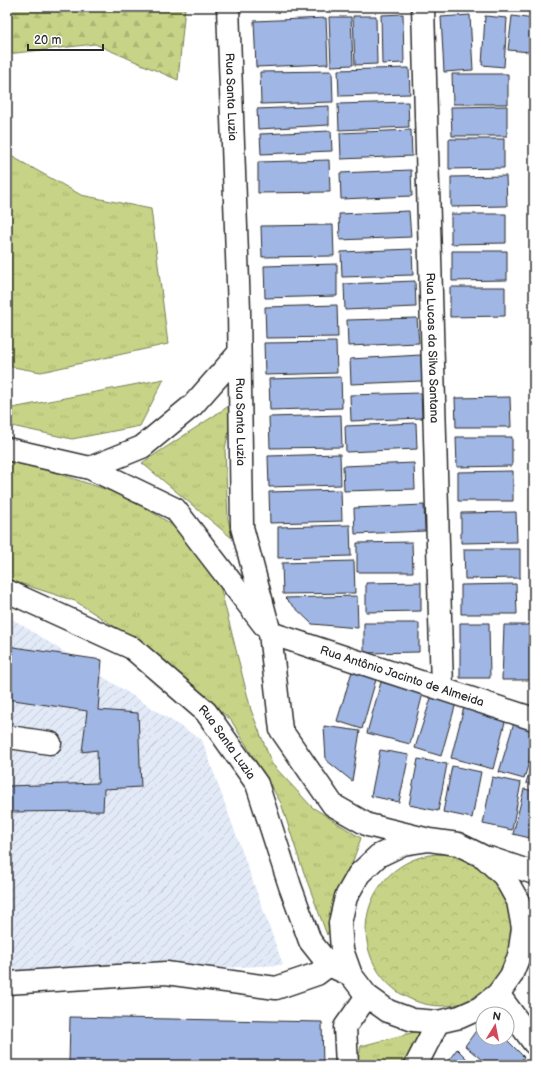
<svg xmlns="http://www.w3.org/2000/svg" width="541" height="1072" font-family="'Balsamiq Sans',sans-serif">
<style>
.industrial{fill:url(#industrial-furrows)}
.grass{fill:url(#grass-tufts);stroke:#797f58}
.forest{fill:url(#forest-firs);stroke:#797f58}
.park{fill:url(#park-crowns);stroke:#797f58}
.building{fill:#a0b6e4;stroke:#2b2b2b}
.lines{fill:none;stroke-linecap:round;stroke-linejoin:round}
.minor-casing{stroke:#2b2b2b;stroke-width:25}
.major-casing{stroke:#2b2b2b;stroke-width:25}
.minor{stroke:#fff;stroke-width:22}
.major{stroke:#fff;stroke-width:22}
.labels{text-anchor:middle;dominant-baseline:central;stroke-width:3.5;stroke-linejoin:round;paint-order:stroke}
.street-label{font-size:12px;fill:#2b2b2b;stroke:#fff}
</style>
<defs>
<pattern id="industrial-furrows" width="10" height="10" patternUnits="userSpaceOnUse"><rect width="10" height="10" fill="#e2e9f7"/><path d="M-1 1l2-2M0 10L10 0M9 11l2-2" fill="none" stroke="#c2c8d4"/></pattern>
<pattern id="grass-tufts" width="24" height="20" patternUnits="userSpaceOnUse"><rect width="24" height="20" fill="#c7d386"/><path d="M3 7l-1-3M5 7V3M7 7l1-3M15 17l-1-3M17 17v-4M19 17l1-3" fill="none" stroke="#abb574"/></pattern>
<pattern id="forest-firs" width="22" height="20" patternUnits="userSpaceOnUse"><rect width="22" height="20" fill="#c7d386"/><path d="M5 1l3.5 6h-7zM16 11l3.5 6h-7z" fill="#abb574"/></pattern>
<pattern id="park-crowns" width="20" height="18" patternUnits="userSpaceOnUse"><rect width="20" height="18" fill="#c7d386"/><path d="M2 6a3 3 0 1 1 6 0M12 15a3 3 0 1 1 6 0" fill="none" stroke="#abb574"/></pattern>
</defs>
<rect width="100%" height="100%" fill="#fff"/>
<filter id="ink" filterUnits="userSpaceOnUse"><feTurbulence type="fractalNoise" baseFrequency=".025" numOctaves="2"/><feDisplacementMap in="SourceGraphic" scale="8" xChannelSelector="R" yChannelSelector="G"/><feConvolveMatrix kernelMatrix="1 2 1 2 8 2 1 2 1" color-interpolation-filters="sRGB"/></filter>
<g filter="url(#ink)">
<polygon class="industrial" points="7,618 14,620 202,740 283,965 7,978"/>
<g class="grass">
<polygon points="7,152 11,156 81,195 151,209 168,344 41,372 7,366"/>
<polygon points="164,379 140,426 72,439 7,425 7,409"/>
<polygon points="235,402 225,449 228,519 233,539 142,463"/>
<polygon points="7,460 38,467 126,496 181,530 218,578 251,710 272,764 312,807 361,838 327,935 300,862 281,803 231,720 143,645 75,601 7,579"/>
<polygon points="426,1029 408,1065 357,1065 361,1046"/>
</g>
<polygon class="forest" points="7,7 185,7 178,80 95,44 7,54"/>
<circle class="park" cx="442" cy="930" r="76"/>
<g class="building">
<polygon points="403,14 404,63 382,64 381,15"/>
<polygon points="470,15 473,70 444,72 441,17"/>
<polygon points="353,16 376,16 377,64 355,65"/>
<polygon points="485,16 507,18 504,67 482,65"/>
<polygon points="512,16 534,19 530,52 508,50"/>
<polygon points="329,17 351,17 353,65 331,66"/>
<polygon points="326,18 328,64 256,67 254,21"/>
<rect x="531" y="55" width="3" height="22"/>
<polygon points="409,68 410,94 339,96 338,70"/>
<polygon points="332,71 333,102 261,104 260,72"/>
<polygon points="452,74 508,74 508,104 453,104"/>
<rect x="530" y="79" width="4" height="22"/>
<polygon points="408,102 409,127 339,130 338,104"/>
<polygon points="531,104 534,104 534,133 532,133"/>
<polygon points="329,106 329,125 258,129 257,109"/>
<polygon points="507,106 507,136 452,136 451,107"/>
<polygon points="411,130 412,156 341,159 340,133"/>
<polygon points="331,131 332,151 261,154 260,134"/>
<polygon points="449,139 504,139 504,168 449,169"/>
<polygon points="329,160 330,192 258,193 258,162"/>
<polygon points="411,170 412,196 341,199 340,173"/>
<polygon points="506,176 507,206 451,207 451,177"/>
<polygon points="409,211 411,237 340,240 339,214"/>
<polygon points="451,214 506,214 506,243 451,244"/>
<polygon points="333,225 334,256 262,257 261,226"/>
<polygon points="412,249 413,275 342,277 341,252"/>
<polygon points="452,251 507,251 507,280 452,281"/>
<polygon points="337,264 337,296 265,298 264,266"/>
<polygon points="415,281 416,307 345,310 344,284"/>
<polygon points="450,287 505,287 505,316 450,317"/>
<polygon points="337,305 338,337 266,338 265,307"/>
<polygon points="417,318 419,343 348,346 347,320"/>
<polygon points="336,342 337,373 265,375 264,343"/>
<polygon points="421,355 422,381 351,384 350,359"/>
<polygon points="341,377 342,408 270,410 269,379"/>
<polygon points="421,393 422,418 351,421 350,395"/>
<polygon points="510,397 511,427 456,427 455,398"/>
<polygon points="341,415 342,447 270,448 269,417"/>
<polygon points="416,423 417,449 346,452 345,426"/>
<polygon points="456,437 512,437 512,466 457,467"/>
<polygon points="340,454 341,485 269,487 268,456"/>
<polygon points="414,463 415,489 344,491 343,466"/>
<polygon points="513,471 513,501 458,501 458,472"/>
<polygon points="341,490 342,521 270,523 269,492"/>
<polygon points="424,505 425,531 355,534 354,508"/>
<polygon points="516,512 517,542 461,543 461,513"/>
<polygon points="350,525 351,556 278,558 278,527"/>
<polygon points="412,542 413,572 357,572 357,543"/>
<polygon points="464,549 520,549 520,578 465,579"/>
<polygon points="354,561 355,593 283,594 282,563"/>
<polygon points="421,582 421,611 366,612 366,583"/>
<polygon points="516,584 517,614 461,614 461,585"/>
<polygon points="357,596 358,628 312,624 285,598"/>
<polygon points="364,623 419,623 419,652 364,653"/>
<polygon points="460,623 489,623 490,678 460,678"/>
<polygon points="504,625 534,625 532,680 502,680"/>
<polygon points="7,646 102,660 98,710 138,713 141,787 104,789 103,811 7,812 7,786 98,783 97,750 82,752 87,711 7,699"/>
<polygon points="353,668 377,676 362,729 337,721"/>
<polygon points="381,682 423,693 410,744 367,733"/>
<polygon points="432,695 456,703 441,756 415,748"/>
<polygon points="464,707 506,718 493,769 451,758"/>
<polygon points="515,719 534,724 534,745 524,779 499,772"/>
<polygon points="324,726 360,731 352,781 326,760"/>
<polygon points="380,750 409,755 399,802 371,796"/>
<polygon points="534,757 534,785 526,783"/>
<polygon points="418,759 447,764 438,811 409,805"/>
<polygon points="452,766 481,772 472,818 443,812"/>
<polygon points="492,777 521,783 512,830 483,824"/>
<polygon points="524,789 534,791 534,839 513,834"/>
<polygon points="70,1017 322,1022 323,1065 69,1065"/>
<polygon points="483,1021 483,1038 505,1038 524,1057 518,1065 488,1065 465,1046"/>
<polygon points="457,1049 473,1065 445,1065"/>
</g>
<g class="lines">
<defs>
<g id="minor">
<path id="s1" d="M423 7 442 688"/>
<path id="s2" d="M270 633 534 719"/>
<polyline points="7,738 9,737 50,743"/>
<polyline points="7,983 166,973 276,988 317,974 329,965"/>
<polyline points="498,994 534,1043"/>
<polyline points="347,1065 345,1027 367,996"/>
<polyline points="416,1065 438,1022"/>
</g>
<g id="major">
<path id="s3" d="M228 7 239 310 242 527 270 633 281 730 333 805 368 825 429 840 458 844 484 857 504 876 518 901 523 928 519 956 511 976 498 994 480 1008 460 1017 438 1022 413 1020 388 1011 367 996 351 975 342 950 340 923 346 897 359 874 378 856 403 844 429 840"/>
<polyline points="7,449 90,468 175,509 264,625"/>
<polyline points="90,468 142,447 193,405 238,354"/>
<path id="s4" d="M7 591 132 648 206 712 257 784 290 886 310 941 329 965 351 975"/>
<polyline points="489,858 534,873"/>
</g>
</defs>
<use href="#minor" class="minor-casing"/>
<use href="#major" class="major-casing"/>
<use href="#minor" class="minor"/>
<use href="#major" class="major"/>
</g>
</g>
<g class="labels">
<g class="street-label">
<text stroke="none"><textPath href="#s3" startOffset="90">Rua Santa Luzia</textPath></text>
<text stroke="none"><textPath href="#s1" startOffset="341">Rua Lucas da Silva Santana</textPath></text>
<text stroke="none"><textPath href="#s3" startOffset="415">Rua Santa Luzia</textPath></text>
<text stroke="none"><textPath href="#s2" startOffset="139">Rua Antônio Jacinto de Almeida</textPath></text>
<text stroke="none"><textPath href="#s4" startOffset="272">Rua Santa Luzia</textPath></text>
</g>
</g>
<rect width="541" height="1072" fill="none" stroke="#fff" stroke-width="24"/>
<rect x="12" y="12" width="517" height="1048" fill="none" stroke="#2b2b2b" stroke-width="1.5" filter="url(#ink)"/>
<g transform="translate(495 1026) rotate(10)"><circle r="19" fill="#ffffff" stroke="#aaaaaa"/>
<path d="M0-3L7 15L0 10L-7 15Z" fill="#d1495b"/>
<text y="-6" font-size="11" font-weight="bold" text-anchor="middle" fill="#2b2b2b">N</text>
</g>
<path d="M28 44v6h75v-6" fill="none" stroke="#2b2b2b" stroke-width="2"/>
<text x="34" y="44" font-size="12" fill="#2b2b2b" stroke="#ffffff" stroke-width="3" paint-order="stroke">20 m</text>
</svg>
